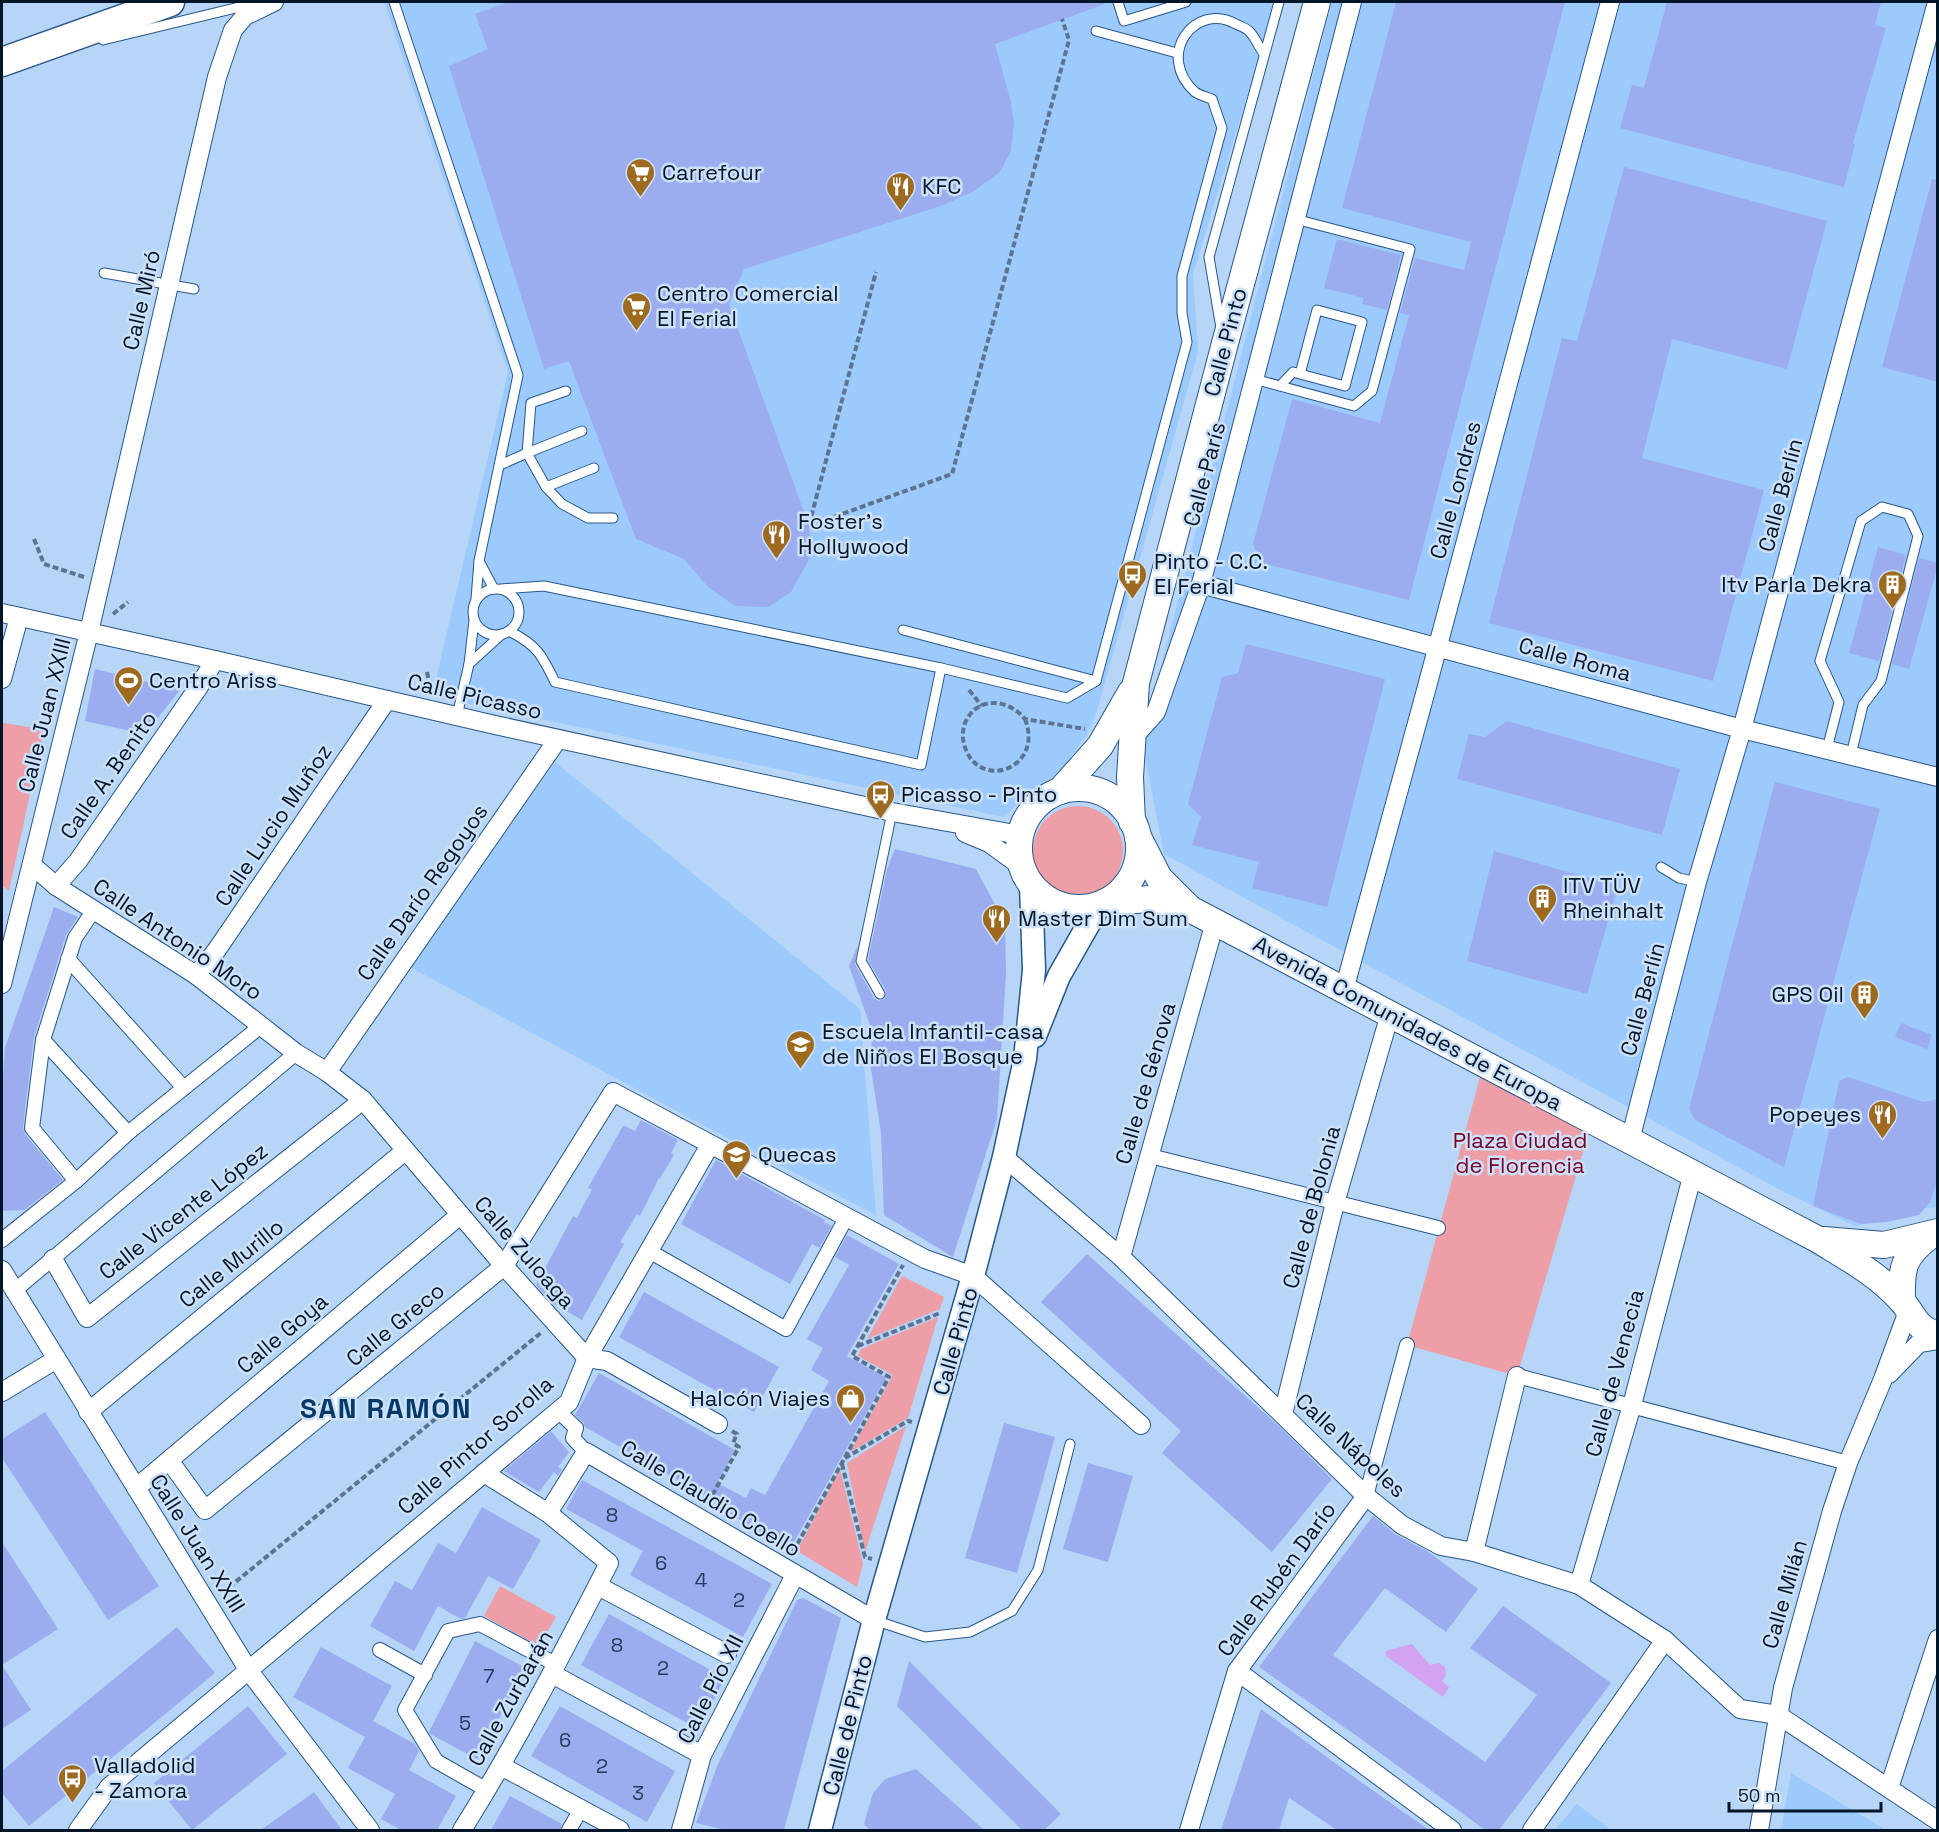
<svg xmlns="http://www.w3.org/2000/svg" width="1939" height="1832" font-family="'Space Grotesk',sans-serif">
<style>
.built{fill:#9dcafc}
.green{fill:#ed9ea7}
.water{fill:#d3a3f1}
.building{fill:#9badee}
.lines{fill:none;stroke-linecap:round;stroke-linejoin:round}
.service-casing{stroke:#285789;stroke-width:11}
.pedestrian-casing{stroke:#285789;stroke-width:16}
.minor-casing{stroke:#285789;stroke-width:20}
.tertiary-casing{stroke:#285789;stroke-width:25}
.secondary-casing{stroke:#285789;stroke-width:28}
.primary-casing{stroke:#285789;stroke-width:31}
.path{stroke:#5c748f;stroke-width:4;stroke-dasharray:6 3;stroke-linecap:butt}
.service{stroke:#fff;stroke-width:9}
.pedestrian{stroke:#fff;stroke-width:14}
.minor{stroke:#fff;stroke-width:18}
.tertiary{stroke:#fff;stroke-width:22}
.secondary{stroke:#fff;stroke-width:26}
.primary{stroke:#fff;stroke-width:28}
.labels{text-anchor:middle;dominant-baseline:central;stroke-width:5;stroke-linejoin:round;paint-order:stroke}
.number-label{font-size:20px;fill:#293b5a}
.poi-label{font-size:22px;fill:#031529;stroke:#cce1f8;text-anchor:start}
.street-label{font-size:22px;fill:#031529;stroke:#cce1f8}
.park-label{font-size:22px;fill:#790029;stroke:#cce1f8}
.district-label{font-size:28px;font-weight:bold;letter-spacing:1.5px;fill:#053968;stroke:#cce1f8}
</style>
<rect width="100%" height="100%" fill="#b6d5f7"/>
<g class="built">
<polygon points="384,2 1276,2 1193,274 1198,352 1097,711 1088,733 1056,777 1034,788 1004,817 432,696 508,372"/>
<polygon points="1332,2 1937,2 1937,1207 1914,1209 1855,1226 1780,1190 1164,854 1142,741"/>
<polygon points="555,762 860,1009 876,1215 710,1129 410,967"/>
<polygon points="1791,1773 1886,1830 1781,1830"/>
<polygon points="1577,1804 1611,1830 1555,1830"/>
</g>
<g class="green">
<polygon points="4,723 40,729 43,734 9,891 2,885 2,724"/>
<circle cx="1078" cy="851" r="45"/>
<polygon points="1484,1063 1592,1121 1517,1376 1407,1345"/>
<polygon points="902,1276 944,1297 940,1309 867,1339"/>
<polygon points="938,1317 908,1418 850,1452 893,1375 858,1356 861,1349"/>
<polygon points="906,1426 865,1552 847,1463"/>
<polygon points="840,1469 863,1564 857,1587 797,1551"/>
<polygon points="500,1586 556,1617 539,1646 484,1616"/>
</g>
<polygon class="water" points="1412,1644 1430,1665 1439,1663 1445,1667 1446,1674 1442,1681 1449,1687 1443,1697 1386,1656 1385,1651"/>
<g class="building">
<polygon points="508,2 1104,2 1105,4 995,44 1011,102 1014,123 1011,151 1000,172 974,191 944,205 744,269 729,304 809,526 811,556 791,592 768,607 735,606 708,587 684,559 636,539 569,361 544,369 449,66 488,49 475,14"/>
<polygon points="1396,2 1565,2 1409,600 1262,563 1253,544 1292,399 1380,423 1409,315 1400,313 1415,258 1464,270 1471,242 1342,208"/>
<polygon points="1667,2 1881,2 1875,25 1886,28 1853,143 1855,144 1844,187 1620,128 1632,85 1644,88"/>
<polygon points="1624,167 1827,221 1787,369 1672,339 1642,458 1764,490 1713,681 1489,623 1562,338 1577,341"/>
<polygon points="1932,179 1938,180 1938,382 1882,367"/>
<polygon points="1337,239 1401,255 1387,310 1362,304 1364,298 1324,288"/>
<polygon points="1878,547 1906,555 1879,661 1849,653"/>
<polygon points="1919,558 1938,563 1938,565 1909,669 1892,664"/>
<polygon points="1246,644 1385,679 1327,907 1252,888 1259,862 1192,845 1201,817 1188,804 1222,677 1238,673"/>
<polygon points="95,669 180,690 145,734 85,721"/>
<polygon points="1507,721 1680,769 1662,835 1457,779 1469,734 1485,737"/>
<polygon points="1775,782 1880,809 1784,1167 1695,1120 1689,1109"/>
<polygon points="895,849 976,869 1005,923 1006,974 997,1119 953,1257 884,1215 881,1133 871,1069 872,1031 849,966 858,945 855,964 874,998 879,1001 885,998 886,991 868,960 887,869"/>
<polygon points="1494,851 1618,886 1587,994 1467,961"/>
<polygon points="54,907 78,917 66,935 34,1037 23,1127 25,1134 63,1180 24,1210 2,1211 2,1089 5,1048"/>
<polygon points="1901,1023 1932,1035 1927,1049 1895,1037"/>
<polygon points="1848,1077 1923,1102 1938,1099 1938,1179 1930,1202 1919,1215 1887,1222 1861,1224 1813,1206 1839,1081"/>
<polygon points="641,1120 678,1140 671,1153 674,1155 660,1178 659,1178 640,1216 637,1214 620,1242 624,1244 582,1320 552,1303 536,1285 573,1216 577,1218 584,1204 592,1190 588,1188 623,1126 625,1126 635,1131"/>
<polygon points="716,1160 825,1220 824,1222 832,1226 819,1248 812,1244 790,1284 681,1224"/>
<polygon points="847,1235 899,1264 847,1356 886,1378 790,1549 730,1514 732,1511 585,1427 583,1422 575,1415 599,1373 735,1450 717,1483 746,1498 751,1488 765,1495 829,1381 811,1370 823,1348 807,1339 849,1265 835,1257"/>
<polygon points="1087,1254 1283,1430 1332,1479 1272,1552 1162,1453 1181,1431 1041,1302"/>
<polygon points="644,1292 779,1367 754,1412 619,1337"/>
<polygon points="45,1412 159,1586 108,1620 2,1458 2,1439"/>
<polygon points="1004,1423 1055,1437 1017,1573 965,1558"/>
<polygon points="551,1431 569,1452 558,1467 562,1469 558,1476 554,1472 539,1492 504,1471"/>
<polygon points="1088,1463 1133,1476 1108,1562 1063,1549"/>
<polygon points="582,1480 772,1584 743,1637 630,1575 643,1551 566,1509"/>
<polygon points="482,1507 541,1540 513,1589 488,1576 465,1618 461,1619 438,1606 414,1651 370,1626 395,1581 412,1590 438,1543 456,1553"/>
<polygon points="1373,1516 1395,1534 1427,1551 1478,1589 1446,1632 1385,1588 1333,1655 1485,1762 1537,1695 1470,1648 1503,1606 1611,1683 1499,1830 1485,1830 1368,1744 1259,1667"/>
<polygon points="2,1542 58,1629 2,1665 31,1710 2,1729"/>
<polygon points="803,1598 841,1618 784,1830 725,1830 696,1823 718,1764 797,1600"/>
<polygon points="609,1614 725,1678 698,1729 581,1665"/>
<polygon points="177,1627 215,1673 29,1826 2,1793 2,1771"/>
<polygon points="475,1641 526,1668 477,1759 430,1734 429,1732"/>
<polygon points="321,1647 392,1686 373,1721 415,1744 419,1751 409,1770 456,1796 437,1830 401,1830 381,1819 395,1794 348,1768 365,1737 293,1697"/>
<polygon points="909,1661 1061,1814 1044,1830 1022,1830 897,1706"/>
<polygon points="248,1706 287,1754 192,1830 154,1783"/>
<polygon points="560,1706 675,1771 647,1822 531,1756"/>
<polygon points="1261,1709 1361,1782 1429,1830 1337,1830 1289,1798 1279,1830 1221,1830"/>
<polygon points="916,1769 984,1830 870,1830 864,1824 873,1793 885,1779"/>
<polygon points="314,1792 342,1830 261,1830"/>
<polygon points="510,1796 562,1824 560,1830 491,1830"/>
</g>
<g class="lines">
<defs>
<g id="service">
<polyline points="394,2 518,375 479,561 476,599"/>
<polyline points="1118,2 1124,21 1186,2"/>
<polyline points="1096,31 1177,53"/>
<polyline points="103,40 256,3"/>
<polyline points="104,273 194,289"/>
<polyline points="1221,328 1209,257 1279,2"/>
<polyline points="1254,379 1354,406 1372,391 1410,249 1295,219"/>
<polyline points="1280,386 1293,372 1300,374 1345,386 1362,322 1317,310 1300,374"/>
<polyline points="566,391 531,403 527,453 582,431"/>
<polyline points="500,465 527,453 546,487 562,504 588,518 613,518"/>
<polyline points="546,487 594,468"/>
<polyline points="479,561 494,589"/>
<circle cx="496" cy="612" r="23"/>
<path d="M501 589 544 586 941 668 921 765 555 682C542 655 537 645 509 631"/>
<polyline points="903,630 1096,681"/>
<polyline points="469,664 502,634"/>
<path d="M941 668 1067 698 1096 681 1187 342 1182 313V276L1222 128 1212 99C1206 97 1199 95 1195 92 1155 56 1194 1 1236 24 1240 26 1246 28 1249 31 1255 37 1259 47 1264 54"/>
<polyline points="457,716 469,664 474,620"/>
<polyline points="1827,749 1839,702 1820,661 1861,521 1882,507 1908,514 1918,536 1881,681 1863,705 1851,755"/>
<polyline points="1661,867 1679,878 1697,882"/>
<polyline points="880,994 861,961 892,812"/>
<polyline points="874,1620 925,1637 970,1632 1012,1611 1038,1570 1070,1444"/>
</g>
<g id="pedestrian">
<polyline points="68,959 184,1088"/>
<polyline points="43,1040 128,1133"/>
<polyline points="1150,1156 1438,1228"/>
<polyline points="76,1181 32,1128 43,1040 75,938 94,910"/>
<polyline points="2,1240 76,1181 128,1133 261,1026"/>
<polyline points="649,1251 786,1329 846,1218"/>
<polyline points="13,1292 296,1053"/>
<polyline points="1517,1376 1848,1463"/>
<polyline points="558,1411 576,1428 573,1438 586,1452"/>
<polyline points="1366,1496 1407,1345"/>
<polyline points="380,1650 425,1675"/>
<polyline points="487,1790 436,1761 405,1710 448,1631 480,1624 557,1665"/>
<polyline points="569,1830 581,1809"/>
</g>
<g id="minor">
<polyline points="1201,584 1742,729 1938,777"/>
<polyline points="2,613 215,660 495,725 892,812 1020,835"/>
<polyline points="2,679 19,617"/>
<polyline points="1132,739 1156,712 1201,584 1352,2"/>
<polyline points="965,833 989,843 1022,867"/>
<polyline points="32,865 56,886 196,975 296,1053 327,1072 363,1100 504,1266 587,1358 607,1361 718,1424"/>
<polyline points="56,886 78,861 198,688 215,660"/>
<polyline points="196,975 216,951 387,700"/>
<polyline points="2,984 89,632 217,77 233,30 245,16 274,2"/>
<polyline points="1344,990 1425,694 1610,2"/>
<polyline points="327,1072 558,739"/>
<polyline points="1630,1140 1697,882 1742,729 1937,2"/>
<polyline points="1004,1157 1121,1257 1366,1496 1402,1525 1441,1546 1474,1552 1579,1585 1665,1640 1740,1709 1778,1715 1938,1821"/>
<polyline points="1121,1257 1215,922"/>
<polyline points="53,1259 87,1318 363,1100"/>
<polyline points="2,1270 249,1671 370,1830"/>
<polyline points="1889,1374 1919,1343 1938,1340"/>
<polyline points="2,1392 55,1360"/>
<polyline points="88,1412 405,1151"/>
<polyline points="1283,1414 1335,1203 1390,1014"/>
<polyline points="169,1460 205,1510 504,1266 613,1092 925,1259 973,1276 1141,1425"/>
<polyline points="136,1488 460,1215"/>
<polyline points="548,1513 586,1452 874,1620"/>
<polyline points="1474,1552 1517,1376"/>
<polyline points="1579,1585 1632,1405 1693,1173"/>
<polyline points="598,1586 727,1654"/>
<polyline points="1237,1671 1452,1830"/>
<polyline points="552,1674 702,1755"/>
<polyline points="501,1766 620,1830"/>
<polyline points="1889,1788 1938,1639"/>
<polyline points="78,1830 109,1787 569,1402 587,1358 710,1145"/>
<path d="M462 1830C516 1744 562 1654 609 1563L548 1513 484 1473"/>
<polyline points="681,1830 702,1755 795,1575"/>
<polyline points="1189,1830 1237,1671 1366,1496"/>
<polyline points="1532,1830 1665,1640"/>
<polyline points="1759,1830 1783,1688 1832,1511 1848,1463 1883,1379 1908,1311"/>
</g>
<g id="tertiary">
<polyline points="1035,1036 1059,976 1100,904"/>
<polyline points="820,1830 874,1620 973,1276 1004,1157 1025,1059 1034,970 1031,886"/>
</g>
<g id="secondary">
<circle cx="1079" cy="848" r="60"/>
<polyline points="1060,791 1100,746 1131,692"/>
<polyline points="1132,822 1130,777 1136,683 1224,347 1317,2"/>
<polyline points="1138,837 1159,878 1189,908"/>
<path d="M1105 902 1151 899 1190 909 1817 1239C1846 1257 1878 1274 1901 1300 1914 1314 1915 1329 1938 1335"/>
<polyline points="1824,1240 1884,1245 1938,1232"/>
<path d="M1902 1301C1901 1267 1903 1256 1931 1235"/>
</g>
<polyline id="primary" points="2,62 170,2"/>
</defs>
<use href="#service" class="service-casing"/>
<use href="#pedestrian" class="pedestrian-casing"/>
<use href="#minor" class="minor-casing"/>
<use href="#tertiary" class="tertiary-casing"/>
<use href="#secondary" class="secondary-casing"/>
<use href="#primary" class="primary-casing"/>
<g class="path">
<polyline points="809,525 876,272"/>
<polyline points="809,526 952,474 1069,40 1062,19"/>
<polyline points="34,539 44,564 84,577"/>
<polyline points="113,614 128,602"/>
<polyline points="427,672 431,692"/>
<polyline points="969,690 982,706"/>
<path d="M1025 719C1044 768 982 790 966 750 962 741 962 732 965 723 977 695 1009 699 1025 719L1085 729"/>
<polyline points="858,1346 940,1313"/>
<polyline points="845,1458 908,1421 912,1422"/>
<polyline points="842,1464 865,1557 872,1559"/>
<polyline points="708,1503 739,1447 733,1443 737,1434 732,1431"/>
<polyline points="793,1552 889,1377 852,1356 903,1265"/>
<polyline points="222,1593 542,1332"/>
</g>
<use href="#service" class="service"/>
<use href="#pedestrian" class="pedestrian"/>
<use href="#minor" class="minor"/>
<use href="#tertiary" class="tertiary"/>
<use href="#secondary" class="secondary"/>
<use href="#primary" class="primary"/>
</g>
<defs>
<symbol id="supermarket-pin" viewBox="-11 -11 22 30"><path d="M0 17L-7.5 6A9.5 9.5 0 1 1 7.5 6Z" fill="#9d6a20" stroke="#cce1f8"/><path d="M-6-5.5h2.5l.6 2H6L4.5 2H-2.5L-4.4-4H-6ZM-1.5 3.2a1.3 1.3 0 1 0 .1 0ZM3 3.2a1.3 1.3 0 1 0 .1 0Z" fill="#fff"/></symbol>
<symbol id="restaurant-pin" viewBox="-11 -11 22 30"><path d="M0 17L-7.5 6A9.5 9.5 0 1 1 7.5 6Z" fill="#9d6a20" stroke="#cce1f8"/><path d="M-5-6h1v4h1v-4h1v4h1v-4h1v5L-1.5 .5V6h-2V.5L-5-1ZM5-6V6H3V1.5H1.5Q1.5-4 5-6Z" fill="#fff"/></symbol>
<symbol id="bus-pin" viewBox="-11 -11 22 30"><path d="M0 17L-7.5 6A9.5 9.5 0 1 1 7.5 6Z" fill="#9d6a20" stroke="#cce1f8"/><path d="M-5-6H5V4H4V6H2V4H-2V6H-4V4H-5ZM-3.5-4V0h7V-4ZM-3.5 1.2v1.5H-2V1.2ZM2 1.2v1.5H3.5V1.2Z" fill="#fff"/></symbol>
<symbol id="building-pin" viewBox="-11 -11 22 30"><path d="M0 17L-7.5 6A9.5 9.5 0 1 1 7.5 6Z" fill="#9d6a20" stroke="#cce1f8"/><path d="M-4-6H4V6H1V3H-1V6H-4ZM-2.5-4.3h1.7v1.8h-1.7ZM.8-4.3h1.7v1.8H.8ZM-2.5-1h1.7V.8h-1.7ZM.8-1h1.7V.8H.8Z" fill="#fff"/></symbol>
<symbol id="stadium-pin" viewBox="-11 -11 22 30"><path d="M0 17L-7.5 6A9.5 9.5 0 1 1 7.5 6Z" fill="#9d6a20" stroke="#cce1f8"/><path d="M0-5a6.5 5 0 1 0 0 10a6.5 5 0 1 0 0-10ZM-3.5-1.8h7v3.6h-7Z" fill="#fff"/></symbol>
<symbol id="school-pin" viewBox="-11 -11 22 30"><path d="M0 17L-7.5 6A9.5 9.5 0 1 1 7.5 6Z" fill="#9d6a20" stroke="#cce1f8"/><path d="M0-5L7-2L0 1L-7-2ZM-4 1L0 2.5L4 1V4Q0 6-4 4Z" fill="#fff"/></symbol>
<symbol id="shop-pin" viewBox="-11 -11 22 30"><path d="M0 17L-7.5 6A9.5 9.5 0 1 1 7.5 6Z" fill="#9d6a20" stroke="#cce1f8"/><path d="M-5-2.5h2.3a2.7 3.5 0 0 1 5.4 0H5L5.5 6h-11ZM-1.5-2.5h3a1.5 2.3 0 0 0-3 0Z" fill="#fff"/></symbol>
</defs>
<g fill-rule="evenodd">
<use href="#supermarket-pin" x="624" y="156" width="33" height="45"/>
<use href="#restaurant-pin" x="884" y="170" width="33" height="45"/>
<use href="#supermarket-pin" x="620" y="290" width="33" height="45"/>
<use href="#restaurant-pin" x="760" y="518" width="33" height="45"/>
<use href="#bus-pin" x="1116" y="558" width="33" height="45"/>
<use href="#building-pin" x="1876" y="568" width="33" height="45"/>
<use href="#stadium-pin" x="112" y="664" width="33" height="45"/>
<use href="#bus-pin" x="864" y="778" width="33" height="45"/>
<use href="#building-pin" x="1526" y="882" width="33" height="45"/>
<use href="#restaurant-pin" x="980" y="902" width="33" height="45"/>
<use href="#building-pin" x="1848" y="978" width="33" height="45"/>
<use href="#school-pin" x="784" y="1028" width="33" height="45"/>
<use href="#restaurant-pin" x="1866" y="1098" width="33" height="45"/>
<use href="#school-pin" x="720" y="1138" width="33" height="45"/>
<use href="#shop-pin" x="834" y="1382" width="33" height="45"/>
<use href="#bus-pin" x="56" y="1762" width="33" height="45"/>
</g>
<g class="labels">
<g class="number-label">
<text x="612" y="1515">8</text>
<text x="661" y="1563">6</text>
<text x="701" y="1580">4</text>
<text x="739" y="1600">2</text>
<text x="617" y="1645">8</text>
<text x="663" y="1668">2</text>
<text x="489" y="1676">7</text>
<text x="465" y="1723">5</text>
<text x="565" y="1740">6</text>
<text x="602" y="1766">2</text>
<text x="638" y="1793">3</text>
</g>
<g class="poi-label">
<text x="662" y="172">Carrefour</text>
<text x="922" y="186">KFC</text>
<text x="657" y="293">Centro Comercial<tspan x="657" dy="25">El Ferial</tspan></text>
<text x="798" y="521">Foster's<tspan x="798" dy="25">Hollywood</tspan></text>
<text x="1154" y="561">Pinto - C.C.<tspan x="1154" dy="25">El Ferial</tspan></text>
<text x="1872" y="584" text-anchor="end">Itv Parla Dekra</text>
<text x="149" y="680">Centro Ariss</text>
<text x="901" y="794">Picasso - Pinto</text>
<text x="1563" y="885">ITV TÜV<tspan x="1563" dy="25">Rheinhalt</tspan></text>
<text x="1018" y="918">Master Dim Sum</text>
<text x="1844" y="994" text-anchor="end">GPS Oil</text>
<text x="822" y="1031">Escuela Infantil-casa<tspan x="822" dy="25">de Niños El Bosque</tspan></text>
<text x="1861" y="1114" text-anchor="end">Popeyes</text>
<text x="758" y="1154">Quecas</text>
<text x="830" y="1398" text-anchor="end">Halcón Viajes</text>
<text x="94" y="1765">Valladolid<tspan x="94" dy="25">- Zamora</tspan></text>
</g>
<g class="street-label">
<text transform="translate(141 300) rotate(-77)">Calle Miró</text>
<text transform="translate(1225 342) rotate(-75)">Calle Pinto</text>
<text transform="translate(1204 474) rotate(-75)">Calle París</text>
<text transform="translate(1455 490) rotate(-75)">Calle Londres</text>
<text transform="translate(1780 495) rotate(-75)">Calle Berlín</text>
<text transform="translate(1575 659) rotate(15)">Calle Roma</text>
<text transform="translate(475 696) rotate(13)">Calle Picasso</text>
<text transform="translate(44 715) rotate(-76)">Calle Juan XXIII</text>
<text transform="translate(108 775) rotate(-55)">Calle A. Benito</text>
<text transform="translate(273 825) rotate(-56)">Calle Lucio Muñoz</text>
<text transform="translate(422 892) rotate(-55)">Calle Darío Regoyos</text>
<text transform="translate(178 939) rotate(34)">Calle Antonio Moro</text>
<text transform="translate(1642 999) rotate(-75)">Calle Berlín</text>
<text transform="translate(1408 1023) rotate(28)">Avenida Comunidades de Europa</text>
<text transform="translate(1145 1083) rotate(-74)">Calle de Génova</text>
<text transform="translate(1311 1207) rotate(-75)">Calle de Bolonia</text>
<text transform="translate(183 1211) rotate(-38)">Calle Vicente López</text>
<text transform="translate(525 1252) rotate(49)">Calle Zuloaga</text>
<text transform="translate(231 1263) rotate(-39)">Calle Murillo</text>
<text transform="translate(395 1324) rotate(-39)">Calle Greco</text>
<text transform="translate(282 1333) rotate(-40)">Calle Goya</text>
<text transform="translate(955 1341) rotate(-74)">Calle Pinto</text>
<text transform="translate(1614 1373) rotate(-75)">Calle de Venecia</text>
<text transform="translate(475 1445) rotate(-41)">Calle Pintor Sorolla</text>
<text transform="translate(1351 1445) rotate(43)">Calle Nápoles</text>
<text transform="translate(711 1498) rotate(31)">Calle Claudio Coello</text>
<text transform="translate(198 1543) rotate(58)">Calle Juan XXIII</text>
<text transform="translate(1276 1579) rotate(-54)">Calle Rubén Darío</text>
<text transform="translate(1784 1594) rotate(-74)">Calle Milán</text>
<text transform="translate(710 1689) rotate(-63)">Calle Pío XII</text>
<text transform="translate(510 1698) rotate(-61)">Calle Zurbarán</text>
<text transform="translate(847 1725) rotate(-76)">Calle de Pinto</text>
</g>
<g class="park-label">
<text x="1520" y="1140">Plaza Ciudad<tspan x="1520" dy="25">de Florencia</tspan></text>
</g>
<g class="district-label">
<text x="386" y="1408">SAN RAMÓN</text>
</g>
</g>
<rect width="1939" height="1832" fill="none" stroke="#031529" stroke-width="6"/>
<path d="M1729 1802v9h152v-9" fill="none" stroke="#031529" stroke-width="3"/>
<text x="1738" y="1802" font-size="18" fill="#031529" stroke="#cce1f8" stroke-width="4.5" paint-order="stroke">50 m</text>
</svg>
